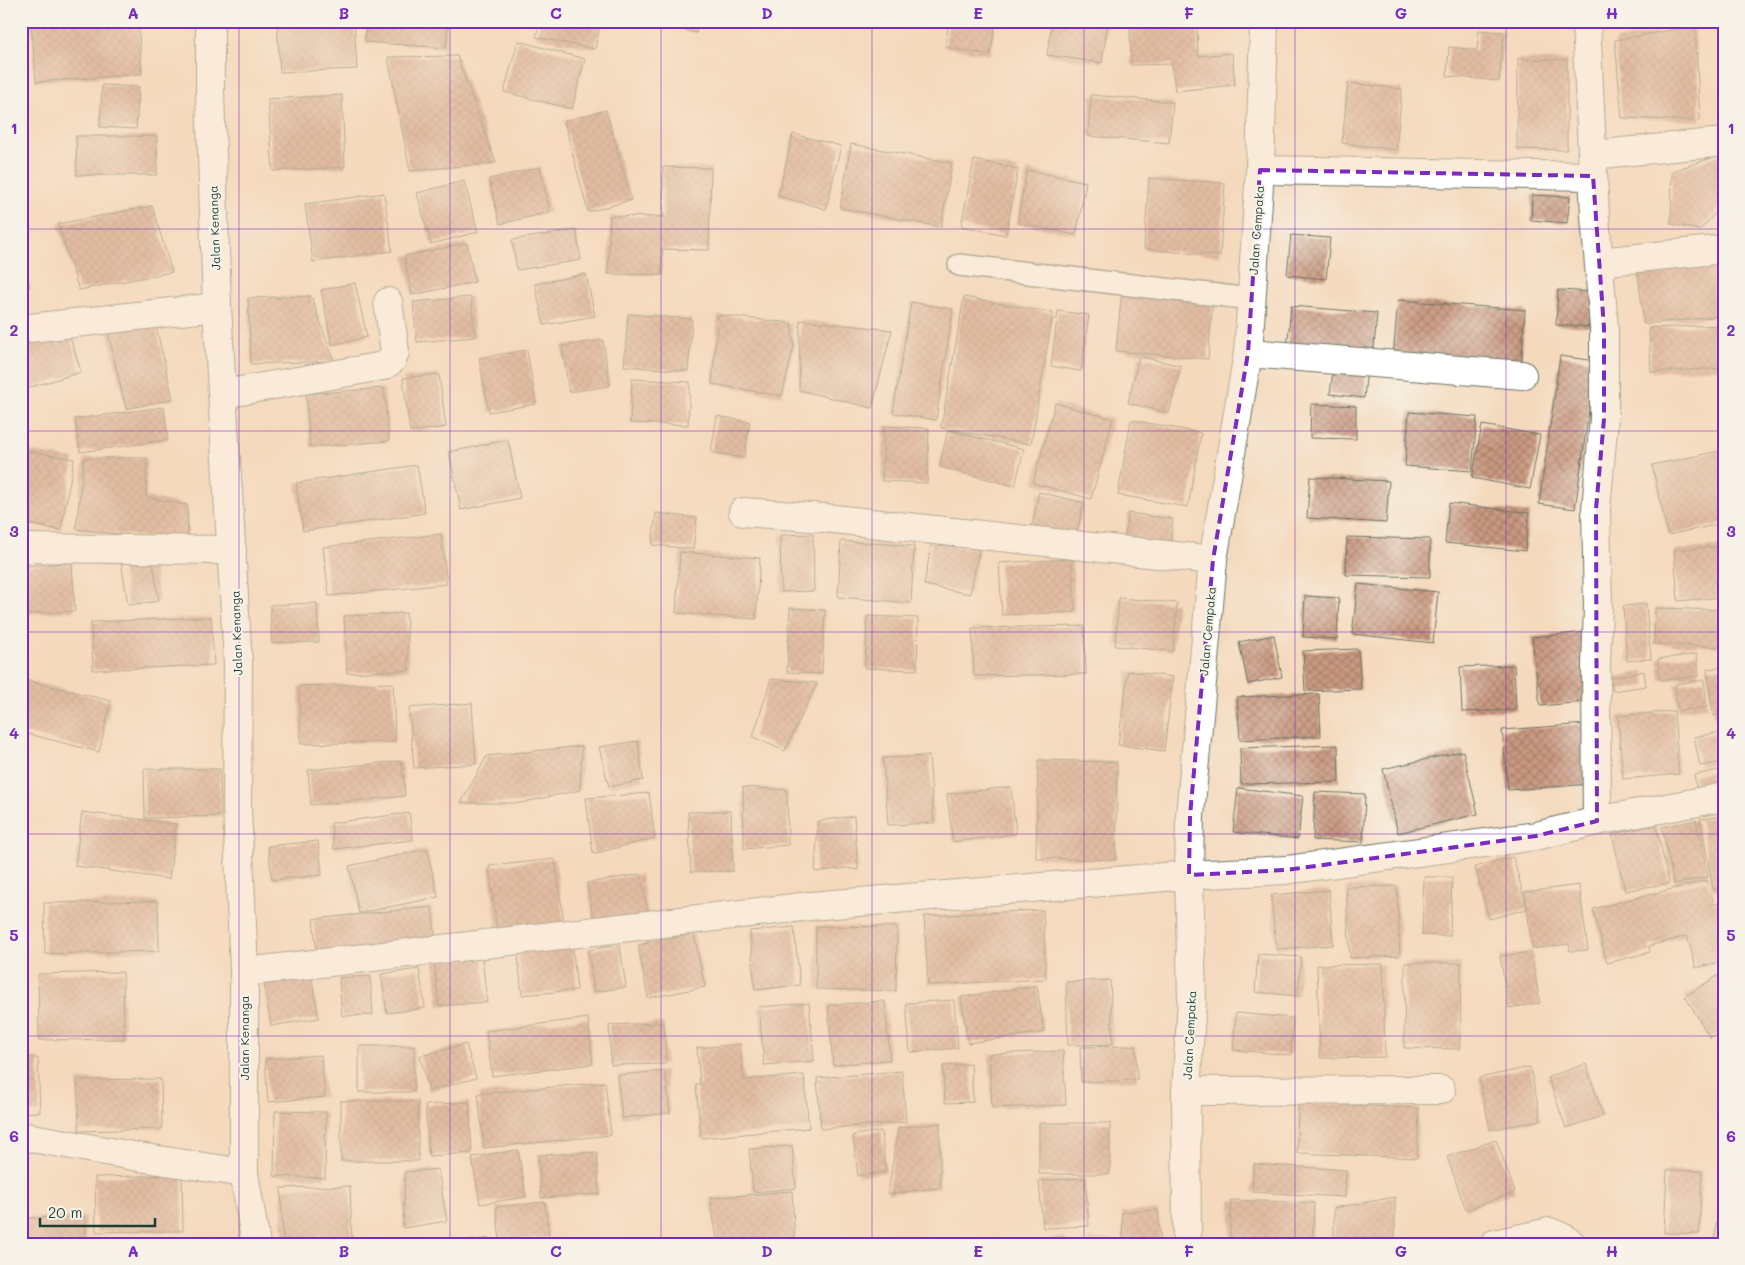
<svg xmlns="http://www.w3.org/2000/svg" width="1745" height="1265" font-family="Mali,sans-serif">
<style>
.building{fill:url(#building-cross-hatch)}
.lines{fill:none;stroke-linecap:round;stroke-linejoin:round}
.lane-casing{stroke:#6a7464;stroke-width:24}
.street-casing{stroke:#6a7464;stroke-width:30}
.secondary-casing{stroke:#6a7464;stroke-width:30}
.lane{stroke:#fff;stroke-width:21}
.street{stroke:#fff;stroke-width:28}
.secondary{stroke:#fff;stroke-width:28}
.marked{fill:none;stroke:#7b2cbf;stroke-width:4;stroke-dasharray:10 6;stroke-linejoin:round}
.grid{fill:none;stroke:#7b2cbf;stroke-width:1;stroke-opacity:0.55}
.labels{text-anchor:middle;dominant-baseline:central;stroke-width:4;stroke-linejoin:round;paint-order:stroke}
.street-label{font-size:12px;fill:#1f3d34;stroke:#f7f3e8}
.neatline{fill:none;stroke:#7b2cbf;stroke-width:2}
.grid-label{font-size:16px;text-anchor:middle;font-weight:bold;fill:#7b2cbf}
</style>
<defs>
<pattern id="building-cross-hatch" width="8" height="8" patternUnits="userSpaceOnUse" patternTransform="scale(1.25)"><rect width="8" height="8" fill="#cb9981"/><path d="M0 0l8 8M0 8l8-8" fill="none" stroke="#a47e6a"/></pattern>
</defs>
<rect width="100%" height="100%" fill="#f7f3e8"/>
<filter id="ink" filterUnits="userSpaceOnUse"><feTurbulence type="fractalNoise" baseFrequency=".02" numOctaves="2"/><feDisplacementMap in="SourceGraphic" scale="10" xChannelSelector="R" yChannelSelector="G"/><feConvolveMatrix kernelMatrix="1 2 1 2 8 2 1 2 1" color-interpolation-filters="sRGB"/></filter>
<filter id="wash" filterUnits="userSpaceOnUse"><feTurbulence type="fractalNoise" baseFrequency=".0096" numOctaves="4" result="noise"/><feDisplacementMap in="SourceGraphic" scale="20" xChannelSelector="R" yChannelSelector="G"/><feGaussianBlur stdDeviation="1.12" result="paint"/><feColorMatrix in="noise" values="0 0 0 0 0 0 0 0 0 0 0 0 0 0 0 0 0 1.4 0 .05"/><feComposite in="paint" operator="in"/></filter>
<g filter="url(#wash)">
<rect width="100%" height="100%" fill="#f4d9bc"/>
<g id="blocks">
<g class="building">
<polygon points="31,21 138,21 142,74 36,82"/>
<polygon points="277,21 354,21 357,69 280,72"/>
<polygon points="366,21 448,21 446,48 365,42"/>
<polygon points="540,21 601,21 595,49 536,37"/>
<polygon points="648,21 699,21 696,33"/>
<polygon points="900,21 936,21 935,28"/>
<polygon points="949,21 996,21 990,55 945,47"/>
<polygon points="1052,21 1108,21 1102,63 1047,55"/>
<polygon points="1122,21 1158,21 1157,26 1197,25 1198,56 1232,53 1235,85 1175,91 1172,64 1131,65 1130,26 1135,26 1122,25"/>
<polygon points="1403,21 1458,21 1458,24 1403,23"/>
<polygon points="1695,26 1700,121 1622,118 1615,40"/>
<polygon points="1479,30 1504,32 1499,81 1447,76 1449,47 1477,50"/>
<polygon points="518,41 585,59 572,109 504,92"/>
<polygon points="457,56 496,163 410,171 388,57"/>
<polygon points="1518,59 1567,60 1567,150 1517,149"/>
<polygon points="1348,83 1402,89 1396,150 1342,143"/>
<polygon points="102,85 139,87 136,129 100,127"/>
<polygon points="342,95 345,167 273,171 268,99"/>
<polygon points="1091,95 1173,102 1169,143 1088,136"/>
<polygon points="606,110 631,200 588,212 564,121"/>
<polygon points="793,134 841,146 826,209 778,196"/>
<polygon points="76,136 157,136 157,175 77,175"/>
<polygon points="851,144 952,163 941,227 840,208"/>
<polygon points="1724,154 1724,203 1700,230 1671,224 1672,171"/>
<polygon points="974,160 1018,169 1006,235 961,226"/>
<polygon points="540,167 550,212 500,224 489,179"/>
<polygon points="663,167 711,168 709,250 662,249 662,275 608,274 610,216 663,217"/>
<polygon points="1027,170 1086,182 1076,235 1017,223"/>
<polygon points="1149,178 1225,183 1220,256 1144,249"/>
<polygon points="464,181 478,232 431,244 417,193"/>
<polygon points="384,193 392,251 313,262 305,204"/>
<polygon points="1532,195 1570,197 1567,223 1531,220"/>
<polygon points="152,206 172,272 79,290 58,224"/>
<polygon points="576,230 581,260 517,270 512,240"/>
<polygon points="1291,235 1330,238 1326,279 1287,275"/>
<polygon points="467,243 475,282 412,295 404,256"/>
<polygon points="21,255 30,287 21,289"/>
<polygon points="1719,255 1724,298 1724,316 1644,324 1637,264"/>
<polygon points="586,274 595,316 544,325 535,284"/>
<polygon points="355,283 367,337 332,345 321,290"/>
<polygon points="1122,290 1213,299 1208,359 1116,351"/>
<polygon points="1558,290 1594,292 1592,327 1556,325"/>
<polygon points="311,296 334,361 251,364 248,298"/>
<polygon points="471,297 475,337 417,342 413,302"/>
<polygon points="964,297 1053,313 1031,444 941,428"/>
<polygon points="1398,300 1525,310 1521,368 1393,357"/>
<polygon points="911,302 953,309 936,420 893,413"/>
<polygon points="1291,306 1377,313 1373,358 1287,350"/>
<polygon points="1058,311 1089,315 1081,371 1051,366"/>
<polygon points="628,314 692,319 688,371 624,366"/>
<polygon points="718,315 791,323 794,346 782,396 712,384"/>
<polygon points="154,318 173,399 126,409 107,329"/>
<polygon points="800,320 892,330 872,408 799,390"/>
<polygon points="66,324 81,372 21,390 21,337"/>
<polygon points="1721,325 1724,368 1651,372 1649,328"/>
<polygon points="603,340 610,386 569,392 562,346"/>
<polygon points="527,350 536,404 489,412 479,358"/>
<polygon points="1139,356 1181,366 1169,413 1128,403"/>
<polygon points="1560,356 1596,361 1575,509 1539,504"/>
<polygon points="1334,364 1367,368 1364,398 1330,394"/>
<polygon points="439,374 446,427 410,432 403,378"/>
<polygon points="632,379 690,382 688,425 630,423"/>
<polygon points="384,388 389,441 310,447 306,394"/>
<polygon points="1055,403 1113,419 1091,499 1033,483"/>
<polygon points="1311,404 1356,406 1356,439 1310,438"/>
<polygon points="164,407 168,440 80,452 75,419"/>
<polygon points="1409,412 1477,417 1472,471 1405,466"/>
<polygon points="717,416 750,422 744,458 711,452"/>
<polygon points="1131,420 1201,433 1188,507 1118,495"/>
<polygon points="1482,425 1540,435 1530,489 1472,478"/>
<polygon points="884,426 929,428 927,483 882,481"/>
<polygon points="948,430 1024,449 1015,486 939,467"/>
<polygon points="508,440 520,498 461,510 449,452"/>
<polygon points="21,450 74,459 61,530 21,523"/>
<polygon points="1720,451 1724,470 1724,523 1668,535 1652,465"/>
<polygon points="84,458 147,458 146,497 187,505 188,542 76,529"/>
<polygon points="417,465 425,513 303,531 296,483"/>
<polygon points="1310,477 1389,481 1386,523 1307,518"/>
<polygon points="1039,492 1084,503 1075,540 1031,529"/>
<polygon points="1449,503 1529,513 1525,551 1445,543"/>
<polygon points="656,513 697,518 693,549 652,545"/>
<polygon points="1128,513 1173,519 1169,553 1124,547"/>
<polygon points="441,534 447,584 329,596 323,547"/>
<polygon points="813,534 814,591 781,592 780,535"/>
<polygon points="1347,537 1430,539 1430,577 1346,575"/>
<polygon points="841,541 914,546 911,603 838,597"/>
<polygon points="932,542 979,550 970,594 924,585"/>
<polygon points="1724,546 1724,597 1678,601 1674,550"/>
<polygon points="680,552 760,558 756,619 676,613"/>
<polygon points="152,556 159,601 128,605 121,561"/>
<polygon points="1072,559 1075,612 1002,615 999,563"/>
<polygon points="72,563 75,611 23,614 21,566"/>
<polygon points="1358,584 1438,592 1433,643 1352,634"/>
<polygon points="1305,596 1339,598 1337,639 1303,637"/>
<polygon points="1119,598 1177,603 1173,651 1115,646"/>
<polygon points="317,603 319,642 272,643 270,605"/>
<polygon points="1646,604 1651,659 1627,661 1623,606"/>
<polygon points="790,608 825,610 822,674 787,672"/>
<polygon points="1655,608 1724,610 1724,647 1654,644"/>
<polygon points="406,613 409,670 347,673 344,616"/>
<polygon points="867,616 918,618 917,670 865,668"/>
<polygon points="211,617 214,665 93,670 91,622"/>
<polygon points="1084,626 1086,674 974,676 972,628"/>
<polygon points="1587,632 1595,701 1540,706 1532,637"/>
<polygon points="1274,635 1282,677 1248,684 1239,642"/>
<polygon points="1358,649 1361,689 1305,691 1303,651"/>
<polygon points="1697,654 1699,676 1660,680 1658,659"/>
<polygon points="1514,665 1516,710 1462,712 1460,667"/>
<polygon points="1724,667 1724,714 1713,716 1707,669"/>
<polygon points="1128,671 1173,677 1164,751 1118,745"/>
<polygon points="1644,671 1646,686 1613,691 1610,678"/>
<polygon points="21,679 111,701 99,752 21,732"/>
<polygon points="771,679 817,683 785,751 753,737"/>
<polygon points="1704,680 1707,707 1678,711 1675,684"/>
<polygon points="393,683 395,742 301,744 299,686"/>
<polygon points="1319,694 1321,736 1240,740 1237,697"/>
<polygon points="472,703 476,764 414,768 409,708"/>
<polygon points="1674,711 1679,774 1623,779 1618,716"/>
<polygon points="1587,724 1592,784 1508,790 1502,730"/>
<polygon points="1721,732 1724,744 1724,762 1700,766 1694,737"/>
<polygon points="638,741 643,780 609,787 599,747"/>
<polygon points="1338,745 1339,782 1241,784 1240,748"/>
<polygon points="582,746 580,790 520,803 461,803 487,756"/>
<polygon points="1463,751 1478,814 1398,833 1383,769"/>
<polygon points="929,756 934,823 888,825 883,758"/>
<polygon points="1038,760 1117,762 1116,860 1036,858"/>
<polygon points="402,761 405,796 311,805 308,770"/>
<polygon points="144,769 220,769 221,816 145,818"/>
<polygon points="1724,769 1724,794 1699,799 1694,775"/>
<polygon points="743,787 787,790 788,845 744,849"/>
<polygon points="1011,787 1016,834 953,842 947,794"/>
<polygon points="1238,788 1303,796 1298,839 1233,832"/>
<polygon points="1315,792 1365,794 1363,842 1313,840"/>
<polygon points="649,793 655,838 593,854 586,798"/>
<polygon points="731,811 733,871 691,872 688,812"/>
<polygon points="82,812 176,824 169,879 75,866"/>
<polygon points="409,813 413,840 334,849 331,823"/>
<polygon points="854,816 858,870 848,868 815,872 818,821"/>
<polygon points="1724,816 1724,889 1713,890 1700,819"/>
<polygon points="1696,820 1708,877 1674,884 1662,827"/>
<polygon points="1656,825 1669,883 1625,891 1612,834"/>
<polygon points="318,841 322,875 272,880 268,846"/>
<polygon points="427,849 438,897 359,913 349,866"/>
<polygon points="1513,857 1527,909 1489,919 1475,867"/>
<polygon points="555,859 564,923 497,932 489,866"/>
<polygon points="641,874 649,920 595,929 587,883"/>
<polygon points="1424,877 1452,877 1450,936 1422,935"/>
<polygon points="1707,880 1714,904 1719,904 1724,922 1724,961 1696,968 1687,936 1649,946 1650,952 1607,963 1593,909"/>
<polygon points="1579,885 1588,950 1570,951 1569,944 1532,949 1525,892"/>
<polygon points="1397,886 1400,956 1350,958 1346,887"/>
<polygon points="1329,890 1333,945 1276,949 1271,895"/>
<polygon points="1724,893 1724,912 1723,912 1719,894"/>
<polygon points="158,901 159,951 45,954 44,903"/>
<polygon points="432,907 436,942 317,955 313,919"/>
<polygon points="1043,910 1046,979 928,985 924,916"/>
<polygon points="816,926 897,927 896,991 816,989"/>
<polygon points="794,927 800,985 755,990 750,931"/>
<polygon points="694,934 705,987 648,998 638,945"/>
<polygon points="572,941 577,990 522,995 517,946"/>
<polygon points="620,945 626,987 594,992 588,950"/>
<polygon points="1531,952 1540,1003 1509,1008 1500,956"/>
<polygon points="1258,954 1301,957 1298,996 1255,992"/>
<polygon points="482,957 487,1002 439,1006 434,961"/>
<polygon points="1405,963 1461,963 1460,1049 1404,1048"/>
<polygon points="1383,964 1385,1057 1320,1058 1317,965"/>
<polygon points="419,969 425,1008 387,1013 381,974"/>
<polygon points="123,972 124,1039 39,1040 38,974"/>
<polygon points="1724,972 1724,1029 1710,1038 1685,996"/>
<polygon points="311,975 319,1018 271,1026 264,983"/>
<polygon points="370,976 373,1015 342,1016 339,978"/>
<polygon points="1110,980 1113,1044 1068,1045 1066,982"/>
<polygon points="1037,986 1044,1032 968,1043 961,997"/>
<polygon points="954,1000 958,1048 910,1052 906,1003"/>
<polygon points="885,1001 890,1060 833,1065 828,1005"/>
<polygon points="809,1003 814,1061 764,1065 759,1007"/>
<polygon points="1236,1013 1293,1018 1291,1055 1233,1050"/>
<polygon points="588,1018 593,1064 492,1076 486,1031"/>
<polygon points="664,1023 666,1064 611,1065 609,1025"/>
<polygon points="466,1044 476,1078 429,1091 420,1056"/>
<polygon points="740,1044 744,1080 804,1075 809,1128 701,1138 696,1085 700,1084 697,1048"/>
<rect x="359" y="1046" width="55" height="46"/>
<polygon points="1136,1046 1137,1080 1081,1082 1080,1047"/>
<polygon points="1063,1051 1066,1105 992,1108 989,1054"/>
<polygon points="321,1055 325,1097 268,1102 265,1059"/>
<polygon points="21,1058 38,1058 40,1112 21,1113"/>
<polygon points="971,1064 973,1102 945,1103 943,1066"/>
<polygon points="1586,1064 1603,1116 1566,1128 1548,1077"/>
<polygon points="1530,1067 1541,1120 1490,1130 1479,1078"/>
<polygon points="665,1071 670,1113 622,1118 617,1075"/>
<polygon points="902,1071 906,1122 821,1129 817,1078"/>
<polygon points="161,1079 162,1129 79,1131 77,1080"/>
<polygon points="605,1082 611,1135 484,1148 478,1094"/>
<rect x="341" y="1101" width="77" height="60"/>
<polygon points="469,1102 472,1153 429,1156 425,1105"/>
<polygon points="1298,1103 1419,1108 1417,1158 1297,1153"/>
<polygon points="275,1111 326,1112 325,1178 274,1176"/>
<polygon points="940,1123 940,1188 888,1194 898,1128"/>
<rect x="1039" y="1123" width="71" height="51"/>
<polygon points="881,1131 886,1172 858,1176 853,1135"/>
<polygon points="1496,1140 1515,1192 1466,1210 1447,1157"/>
<polygon points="792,1146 796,1188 753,1192 749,1149"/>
<polygon points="518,1150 526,1197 480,1204 472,1157"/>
<polygon points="597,1152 599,1194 541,1198 538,1155"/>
<polygon points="1254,1164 1346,1170 1345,1197 1252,1192"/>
<polygon points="438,1169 447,1221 403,1228 405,1172"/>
<polygon points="1667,1170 1702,1171 1699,1234 1664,1233"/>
<polygon points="182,1175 183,1231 96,1232 95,1177"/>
<polygon points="1085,1178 1089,1226 1043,1228 1039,1181"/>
<polygon points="1722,1178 1724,1179 1724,1244 1714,1244"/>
<polygon points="350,1186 352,1243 283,1244 281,1188"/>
<polygon points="792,1191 795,1244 718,1244 710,1198"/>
<polygon points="1395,1197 1395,1244 1334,1244 1334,1208"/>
<polygon points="1231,1200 1314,1203 1312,1244 1235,1244 1230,1236"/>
<polygon points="545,1202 549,1237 500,1241 496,1207"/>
<polygon points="1158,1210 1161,1244 1123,1244 1122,1212"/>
<polygon points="85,1217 86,1244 21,1244 21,1218"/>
<polygon points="1065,1237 1069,1244 1030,1244 1030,1243"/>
<polygon points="489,1238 490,1244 455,1244 455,1243"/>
<polygon points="1089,1238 1117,1240 1117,1244 1089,1244"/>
</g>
</g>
</g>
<g filter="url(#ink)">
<use href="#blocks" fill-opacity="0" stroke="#6a7464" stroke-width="1"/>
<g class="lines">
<defs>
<polyline id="lane" points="959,265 1251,299"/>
<g id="street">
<polyline points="210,21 210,92 217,307 238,663 237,807 244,972 244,1173 256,1244"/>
<polyline points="1586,21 1595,216 1604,328 1604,419 1596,509 1598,607 1596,665 1597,821"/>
<polyline points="1592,155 1724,142"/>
<polyline points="1260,170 1593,176"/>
<polyline points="1599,262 1724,249"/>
<polyline points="21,329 217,307"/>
<polyline points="1248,353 1522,375"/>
<polyline points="223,394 383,366 392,360 395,352 388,302"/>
<polyline points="743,512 824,518 1213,560"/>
<polyline points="21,548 232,550"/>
<polyline points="244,972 810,906 1189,875 1286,870 1536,836 1597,821 1724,797"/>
<polyline points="1186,1091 1441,1090"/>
<polyline points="21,1136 139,1157 244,1173"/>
<polyline points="1494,1244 1550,1232 1564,1238 1572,1244"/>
</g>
<polyline id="secondary" points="1187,1244 1186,1091 1192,1000 1189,875 1190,816 1213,560 1248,353 1260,170 1264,21"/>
</defs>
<use href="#lane" class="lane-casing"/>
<use href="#street" class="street-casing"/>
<use href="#secondary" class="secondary-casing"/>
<use href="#lane" class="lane"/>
<use href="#street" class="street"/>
<use href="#secondary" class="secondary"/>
</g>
</g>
<path d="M0 0H1745V1265H0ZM1260 170 1593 176 1604 328V419L1596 509 1597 821 1536 836 1434 850 1286 870 1189 875 1190 816 1213 560 1248 353Z" fill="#f4d9bc" fill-opacity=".55" fill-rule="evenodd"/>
<path class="marked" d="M1260 170 1593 176 1604 328V419L1596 509 1597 821 1536 836 1434 850 1286 870 1189 875 1190 816 1213 560 1248 353Z"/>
<path class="grid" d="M239 21V1244M450 21V1244M661 21V1244M872 21V1244M1084 21V1244M1295 21V1244M1506 21V1244M21 229H1724M21 431H1724M21 632H1724M21 834H1724M21 1036H1724"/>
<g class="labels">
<g class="street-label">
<text transform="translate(214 228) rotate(-92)">Jalan Kenanga</text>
<text transform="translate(1256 230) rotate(-86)">Jalan Cempaka</text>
<text transform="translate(1207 631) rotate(-85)">Jalan Cempaka</text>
<text transform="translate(236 633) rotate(-92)">Jalan Kenanga</text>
<text transform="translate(1189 1035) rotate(-87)">Jalan Cempaka</text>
<text transform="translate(244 1038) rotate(-90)">Jalan Kenanga</text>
</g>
</g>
<rect width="1745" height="1265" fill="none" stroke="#f7f3e8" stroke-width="55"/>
<path d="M40 1218v8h115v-8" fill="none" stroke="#1f3d34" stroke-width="2.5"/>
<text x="48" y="1218" font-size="15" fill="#1f3d34" stroke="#f7f3e8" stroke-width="4" paint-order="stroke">20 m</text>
<rect x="28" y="28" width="1690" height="1210" class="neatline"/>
<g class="grid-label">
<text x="133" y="19">A</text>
<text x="344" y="19">B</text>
<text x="556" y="19">C</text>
<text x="767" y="19">D</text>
<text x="978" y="19">E</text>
<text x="1189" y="19">F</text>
<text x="1401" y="19">G</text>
<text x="1612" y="19">H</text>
<text x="14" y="134">1</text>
<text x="1731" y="134">1</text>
<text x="14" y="336">2</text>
<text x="1731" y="336">2</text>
<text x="14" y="537">3</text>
<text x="1731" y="537">3</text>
<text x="14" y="739">4</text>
<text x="1731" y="739">4</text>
<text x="14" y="941">5</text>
<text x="1731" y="941">5</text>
<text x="14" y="1142">6</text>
<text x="1731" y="1142">6</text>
<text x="133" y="1257">A</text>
<text x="344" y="1257">B</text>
<text x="556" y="1257">C</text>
<text x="767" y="1257">D</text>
<text x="978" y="1257">E</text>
<text x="1189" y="1257">F</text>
<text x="1401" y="1257">G</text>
<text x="1612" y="1257">H</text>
</g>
</svg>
